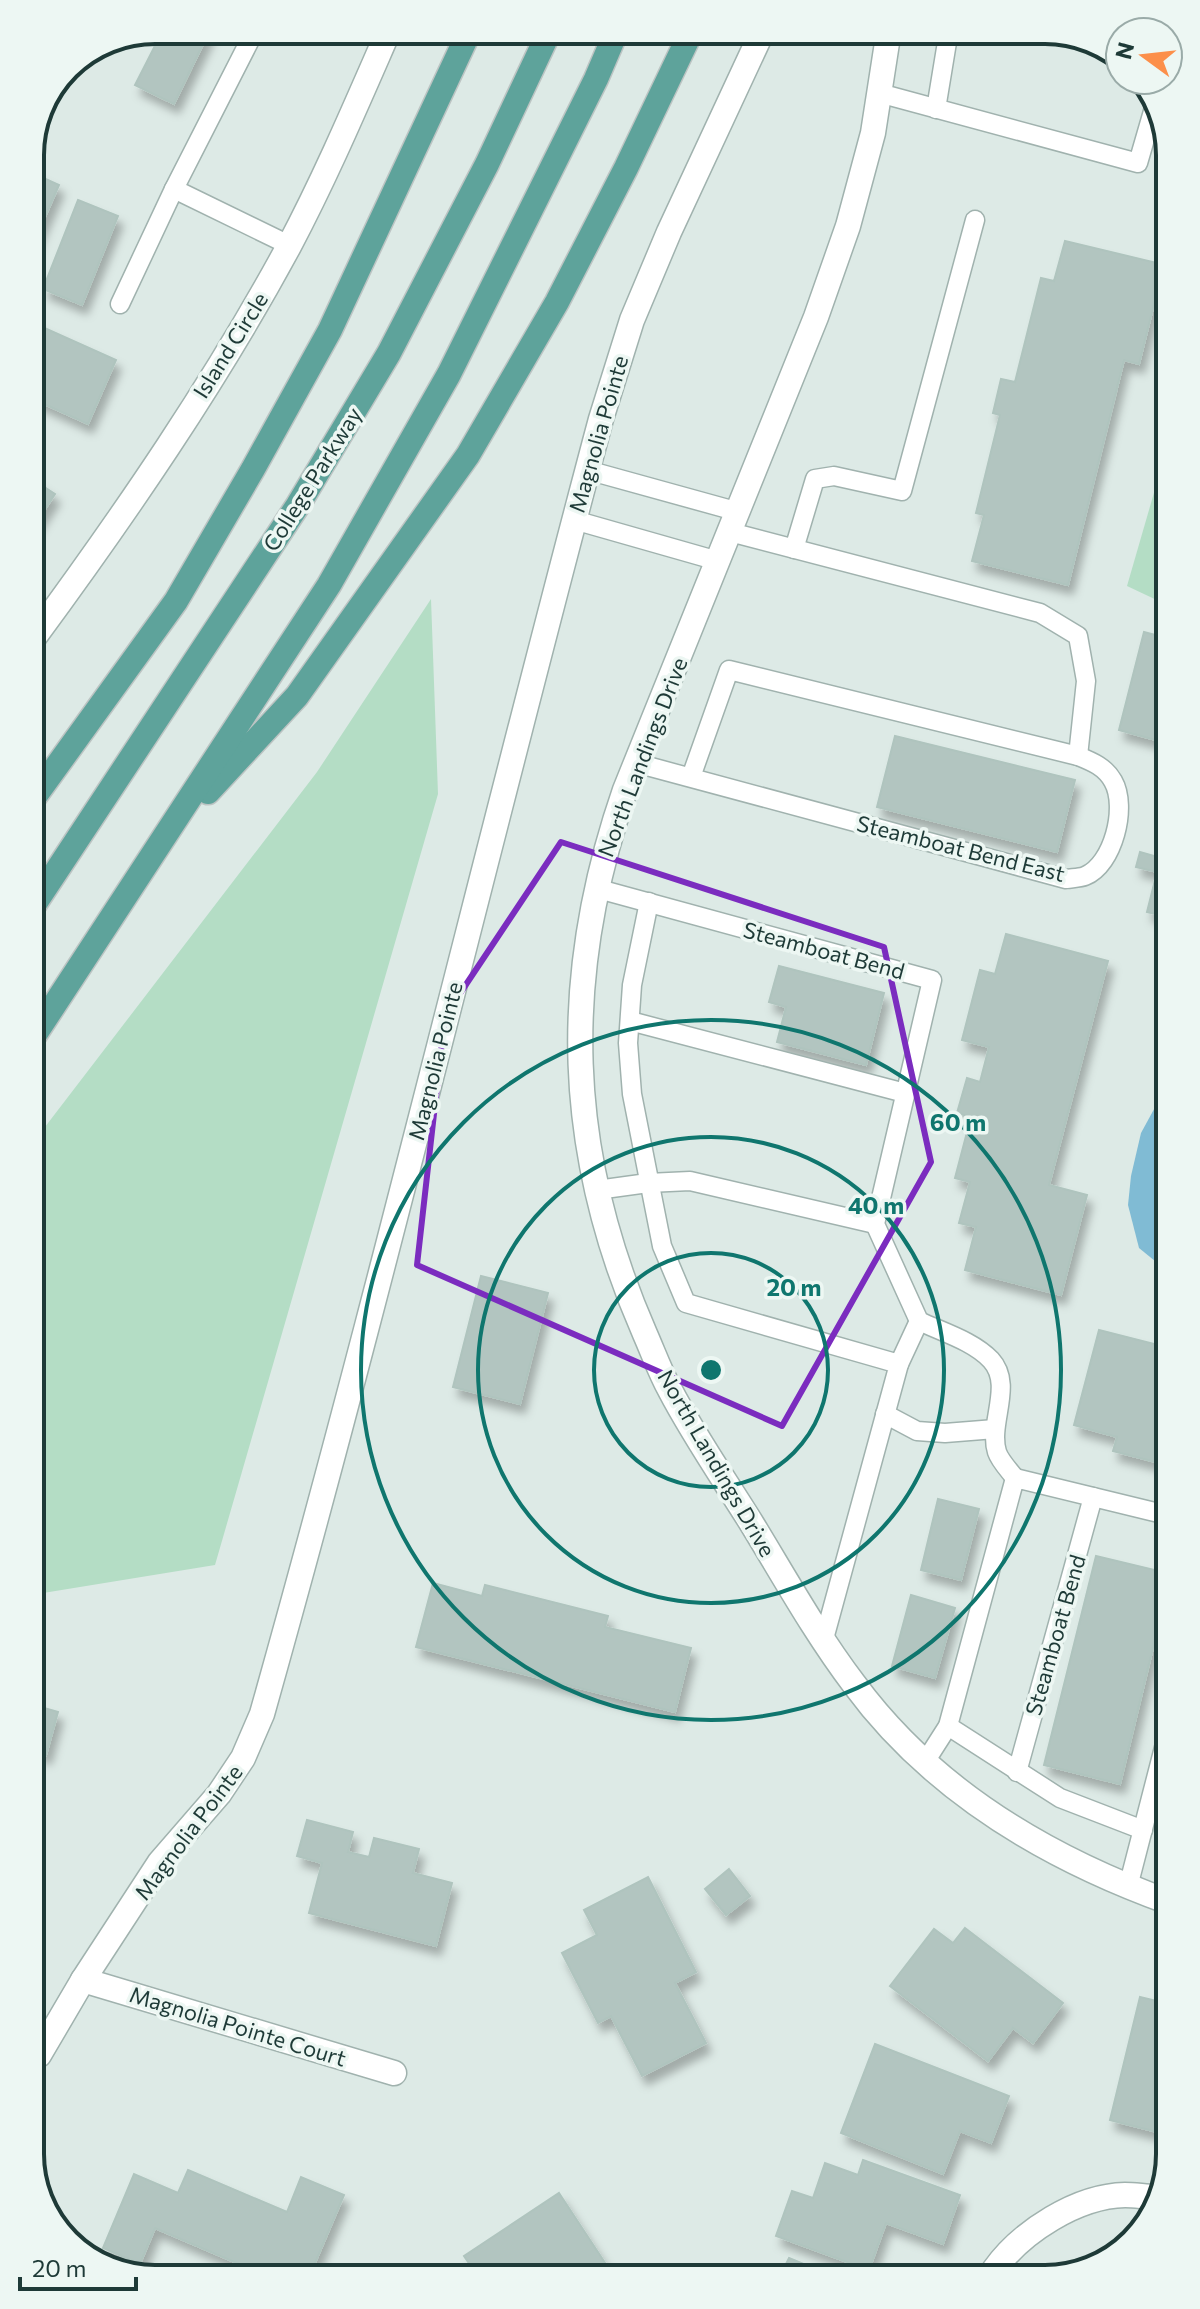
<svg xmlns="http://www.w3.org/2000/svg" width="1200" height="2309" font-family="Commissioner,sans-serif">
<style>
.green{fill:#b4ddc5}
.water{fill:#80bbd4}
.building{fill:#b2c5c0;stroke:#afc4be;stroke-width:2;filter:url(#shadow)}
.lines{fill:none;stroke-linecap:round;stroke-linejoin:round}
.lane-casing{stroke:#a0b2ae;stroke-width:21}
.street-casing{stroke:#a0b2ae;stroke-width:27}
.primary-casing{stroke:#bcc4c3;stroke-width:27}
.lane{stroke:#fff;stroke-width:18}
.street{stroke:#fff;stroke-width:24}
.primary{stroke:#5ea39b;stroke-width:24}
.marked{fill:none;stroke:#7b2cbf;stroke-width:6;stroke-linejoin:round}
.ring{fill:none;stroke:#0f766e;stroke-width:4}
.labels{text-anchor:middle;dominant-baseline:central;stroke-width:7;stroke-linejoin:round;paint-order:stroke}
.street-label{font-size:22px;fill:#1e3a37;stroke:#edf7f3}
.rim{fill:none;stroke:#1e3a37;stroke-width:4}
.centre{fill:#0f766e;stroke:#edf7f3;stroke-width:4}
.ring-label{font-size:24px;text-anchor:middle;font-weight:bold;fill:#0f766e;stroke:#edf7f3;stroke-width:7;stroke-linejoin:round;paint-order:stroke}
</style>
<defs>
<filter id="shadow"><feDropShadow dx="5" dy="9" stdDeviation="4" flood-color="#0004"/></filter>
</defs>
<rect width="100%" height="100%" fill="#ddeae6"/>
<g class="green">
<polygon points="1162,465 1163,603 1127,586"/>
<polygon points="431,599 438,794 215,1565 37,1594 35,1140 317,772"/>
</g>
<polygon class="water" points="1165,1089 1166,1269 1166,1270 1139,1248 1128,1205 1131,1176 1141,1133"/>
<g class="building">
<polygon points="163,30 210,30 174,104 135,85"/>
<polygon points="30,172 59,185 31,249"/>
<polygon points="78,200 118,216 82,305 43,289"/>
<polygon points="1065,241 1161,264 1161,276 1139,364 1124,360 1068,585 972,561 984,515 976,513 1000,415 993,413 1001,379 1015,382 1041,278 1054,281"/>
<polygon points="31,322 116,360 88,424 31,398"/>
<polygon points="32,479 55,494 32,529"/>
<polygon points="1144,632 1163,637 1163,761 1158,760 1163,742 1119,730"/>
<polygon points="895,736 1075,780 1057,852 877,807"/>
<polygon points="1164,847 1164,916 1147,912 1157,872 1136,867 1140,852 1161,858"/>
<polygon points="1006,934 1108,961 1049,1185 1087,1195 1061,1295 965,1270 976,1227 959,1223 970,1182 955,1178 971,1117 957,1113 967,1078 980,1082 989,1047 962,1040 980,970 995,974"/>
<polygon points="779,966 884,993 866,1065 777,1042 786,1007 769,1002"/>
<polygon points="481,1276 548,1293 520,1404 453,1387"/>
<polygon points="1099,1330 1166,1347 1167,1465 1113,1451 1117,1437 1074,1425"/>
<polygon points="938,1499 979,1509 961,1580 921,1570"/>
<polygon points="1096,1556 1167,1573 1167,1590 1120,1784 1044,1765"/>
<polygon points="433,1583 482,1596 485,1585 608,1616 605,1627 691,1648 675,1712 416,1647"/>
<polygon points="911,1595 955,1608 935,1678 892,1666"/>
<polygon points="37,1706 58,1712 46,1755 38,1753"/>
<polygon points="307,1820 353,1832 348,1852 369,1857 374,1838 419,1849 413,1873 452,1883 436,1946 309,1913 322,1863 297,1856"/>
<polygon points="729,1869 750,1896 726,1915 705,1889"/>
<polygon points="648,1877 696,1972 675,1983 706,2043 642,2076 611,2016 598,2023 562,1953 597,1935 584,1910"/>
<polygon points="965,1928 1063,2003 1033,2043 1013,2028 988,2061 890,1986 934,1929 953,1943"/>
<polygon points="1140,1997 1169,2004 1170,2112 1163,2111 1157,2132 1110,2120"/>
<polygon points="875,2044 1009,2096 991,2143 960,2131 943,2174 841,2133"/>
<polygon points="863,2160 960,2195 943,2244 886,2223 869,2270 776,2236 792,2191 813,2198 825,2163 858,2175"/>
<polygon points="188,2170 287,2212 301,2177 344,2195 309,2277 272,2278 155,2228 140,2264 103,2248 134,2174 178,2193"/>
<polygon points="559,2193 609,2269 601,2274 477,2275 464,2256"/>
<polygon points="1111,2250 1113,2253 1093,2269 1080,2269"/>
<polygon points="789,2258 823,2272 782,2272"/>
</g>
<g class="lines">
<defs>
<g id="lane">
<polyline points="249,42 174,189 289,245"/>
<polyline points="879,93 1138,163 1156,101"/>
<polyline points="936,109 949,30"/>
<polyline points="120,304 174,189"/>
<polyline points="587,470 739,512"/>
<polyline points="574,520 718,561"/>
<polyline points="730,532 1040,613 1078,636 1086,681 1078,756"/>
<polyline points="794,549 815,479 834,476 902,491 975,220"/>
<path d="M636 763 1066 879C1072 878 1080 878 1085 876 1113 865 1128 807 1113 781 1105 767 1093 762 1078 756L729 670 691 777"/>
<path d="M595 888 932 980 875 1224 919 1321C942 1332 973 1341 991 1360 1014 1385 988 1423 997 1452 1000 1461 1009 1470 1015 1478"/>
<polyline points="649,902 632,985 628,1043 632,1094 662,1246 686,1303 899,1364 824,1639"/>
<polyline points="630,1021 905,1093"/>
<polyline points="597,1190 648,1183 690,1181 875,1224"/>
<polyline points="899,1364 919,1321"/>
<polyline points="885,1414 917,1431 945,1433 995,1429"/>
<polyline points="948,1726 1060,1798 1143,1830"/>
<polyline points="925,1762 948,1726 1015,1478 1167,1515"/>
<polyline points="1017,1772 1093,1497"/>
<polyline points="1128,1887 1168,1732"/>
</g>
<g id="street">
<path d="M889 30 873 133 848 226 816 317 625 790C560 978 565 1152 645 1334 653 1352 660 1372 670 1390 694 1436 724 1479 752 1524 785 1578 816 1634 854 1684 932 1790 1047 1858 1169 1902"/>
<path d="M33 639C125 514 215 383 289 246 326 176 357 103 389 30"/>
<polyline points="83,1980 394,2073"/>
<path d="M39 2055 83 1980 160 1862 219 1794 243 1758 262 1714C383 1285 486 850 601 419L632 320 669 232 763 30"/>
<path d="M994 2270C1021 2232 1077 2196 1125 2195 1136 2195 1146 2197 1157 2197"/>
</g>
<g id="primary">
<polyline points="208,792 297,696 468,455 557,302 626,168 692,30"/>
<polyline points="33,799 176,601 253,469 330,330 470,30"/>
<polyline points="34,905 298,505 389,353 487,164 550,30"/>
<polyline points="34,1036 329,585 449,374 596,79 617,30"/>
</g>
</defs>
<use href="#lane" class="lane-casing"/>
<use href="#street" class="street-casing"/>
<use href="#primary" class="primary-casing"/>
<use href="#lane" class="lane"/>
<use href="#street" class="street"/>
<use href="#primary" class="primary"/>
</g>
<path class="marked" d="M561 842 884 947 931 1162 782 1426 417 1265 445 1016Z"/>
<g class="ring">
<circle cx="711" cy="1370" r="117"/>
<circle cx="711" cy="1370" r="233"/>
<circle cx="711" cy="1370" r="350"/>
</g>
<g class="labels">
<g class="street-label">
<text transform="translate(230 345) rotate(-58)">Island Circle</text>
<text transform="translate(598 434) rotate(-74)">Magnolia Pointe</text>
<text transform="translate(312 479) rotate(-58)">College Parkway</text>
<text transform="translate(642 757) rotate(-69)">North Landings Drive</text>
<text transform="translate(961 848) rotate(14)">Steamboat Bend East</text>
<text transform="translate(824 950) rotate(15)">Steamboat Bend</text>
<text transform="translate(435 1061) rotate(-76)">Magnolia Pointe</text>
<text transform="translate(717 1463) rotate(60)">North Landings Drive</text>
<text transform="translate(1055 1635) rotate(-74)">Steamboat Bend</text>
<text transform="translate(188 1832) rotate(-53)">Magnolia Pointe</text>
<text transform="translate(238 2026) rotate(17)">Magnolia Pointe Court</text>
</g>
</g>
<path d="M0 0H1200V2309H0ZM155 44H1045A111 111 0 0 1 1156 155V2154A111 111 0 0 1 1045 2265H155A111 111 0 0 1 44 2154V155A111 111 0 0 1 155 44Z" fill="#edf7f3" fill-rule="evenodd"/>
<path class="rim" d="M155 44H1045A111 111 0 0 1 1156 155V2154A111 111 0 0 1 1045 2265H155A111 111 0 0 1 44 2154V155A111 111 0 0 1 155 44Z"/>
<circle cx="711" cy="1370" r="12" class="centre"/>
<g class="ring-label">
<text x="958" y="1131">60 m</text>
<text x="876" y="1214">40 m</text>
<text x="794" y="1296">20 m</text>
</g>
<g transform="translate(1144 56) rotate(285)"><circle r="38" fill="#edf7f3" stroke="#9aaba8" stroke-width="2"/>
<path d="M0-6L14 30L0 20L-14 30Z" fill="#fc8f4a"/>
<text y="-12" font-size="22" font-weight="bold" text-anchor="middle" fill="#1e3a37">N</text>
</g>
<path d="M20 2277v12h116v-12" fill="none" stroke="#1e3a37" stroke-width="4"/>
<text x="32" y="2277" font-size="24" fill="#1e3a37" stroke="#edf7f3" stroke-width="6" paint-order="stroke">20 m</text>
</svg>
